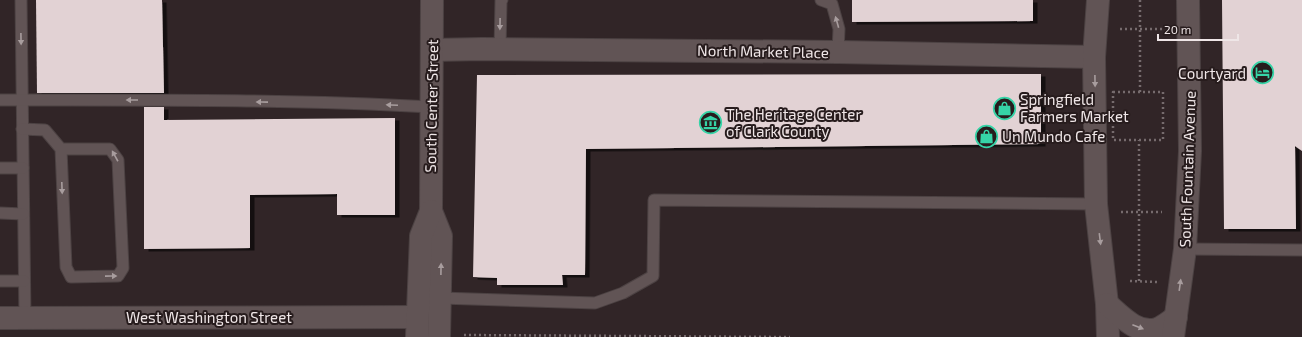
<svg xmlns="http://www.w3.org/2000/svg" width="1302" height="337" font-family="'Exo 2',sans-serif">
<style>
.building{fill:#e2d2d4;filter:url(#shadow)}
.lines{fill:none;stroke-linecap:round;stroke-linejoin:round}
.lane-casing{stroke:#4c4243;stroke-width:13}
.street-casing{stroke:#4c4243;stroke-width:24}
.secondary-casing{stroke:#4c4243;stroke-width:24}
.path{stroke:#766b6d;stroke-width:2.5;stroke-dasharray:2 3;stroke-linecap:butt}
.lane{stroke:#615455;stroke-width:11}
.street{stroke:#615455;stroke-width:22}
.secondary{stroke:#615455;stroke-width:22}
.oneway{fill:#a89d9e}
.labels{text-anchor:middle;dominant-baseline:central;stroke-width:4;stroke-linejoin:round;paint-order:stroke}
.street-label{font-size:15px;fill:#efe6e7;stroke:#271c1d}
.poi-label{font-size:15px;fill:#efe6e7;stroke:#271c1d;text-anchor:start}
</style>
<defs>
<filter id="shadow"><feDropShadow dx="4.5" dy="2.5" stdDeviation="0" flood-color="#0009"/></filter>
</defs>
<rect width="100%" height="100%" fill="#312527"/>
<g class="building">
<polygon points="36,0 162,0 164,93 37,93"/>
<polygon points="852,0 1033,0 1033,21 852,22"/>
<polygon points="1222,0 1302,0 1302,151 1295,146 1296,229 1224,229"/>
<polygon points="1041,74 1041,144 586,149 585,275 562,275 563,285 497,285 497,278 473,277 477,75"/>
<polygon points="144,107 164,107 164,120 395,118 395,215 337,215 337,194 250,195 250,248 144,249"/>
</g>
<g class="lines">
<defs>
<g id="lane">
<polyline points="21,0 25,318"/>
<polyline points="821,0 832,4 839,29 838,52"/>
<polyline points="500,49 501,1 502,0"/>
<path d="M0 100C144 100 287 99 431 107"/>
<polyline points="22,129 45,130 61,149 66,267 71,277 118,276 123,268 118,160 110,149 61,149"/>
<polyline points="0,168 23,168"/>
<polyline points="0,213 23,214"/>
<polyline points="1185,249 1302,250"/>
<polyline points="0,281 24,281"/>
<polyline points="441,298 595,303 623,293 653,276 654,200 1096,204"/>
</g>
<g id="street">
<polyline points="432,50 482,49 838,52 1094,57"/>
<polyline points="0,318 417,317"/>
</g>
<g id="secondary">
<polyline points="432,0 431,211 441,236 439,337"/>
<polyline points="1098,0 1094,57 1096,204 1107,304 1108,337"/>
<path d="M1107 304C1120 315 1137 335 1157 329 1163 327 1170 321 1176 317"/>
<polyline points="417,337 421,236 431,211"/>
<polyline points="1173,337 1185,249 1190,151 1188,0"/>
</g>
</defs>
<use href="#lane" class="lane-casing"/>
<use href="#street" class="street-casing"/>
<use href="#secondary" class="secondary-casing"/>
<g class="path">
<polyline points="1120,29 1163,29"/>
<rect x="1113" y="92" width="50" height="48"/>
<polyline points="1140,92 1140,0"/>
<polyline points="1064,117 1069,117"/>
<polyline points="1121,212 1162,212"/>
<polyline points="1130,281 1157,282"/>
<polyline points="1139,281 1139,140"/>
<polyline points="464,335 790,337"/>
</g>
<use href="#lane" class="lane"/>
<use href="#street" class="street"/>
<use href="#secondary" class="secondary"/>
</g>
<defs><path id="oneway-solid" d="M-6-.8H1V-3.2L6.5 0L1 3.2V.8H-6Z"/></defs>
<g class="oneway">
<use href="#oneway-solid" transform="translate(837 22) rotate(-106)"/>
<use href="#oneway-solid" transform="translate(500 24) rotate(91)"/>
<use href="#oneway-solid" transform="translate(21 39) rotate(89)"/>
<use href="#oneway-solid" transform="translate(1095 81) rotate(89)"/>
<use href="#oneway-solid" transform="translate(132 100) rotate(180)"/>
<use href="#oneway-solid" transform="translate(262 102) rotate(-179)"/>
<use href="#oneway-solid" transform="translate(392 105) rotate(-177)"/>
<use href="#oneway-solid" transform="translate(115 156) rotate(-119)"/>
<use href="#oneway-solid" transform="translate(62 188) rotate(88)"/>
<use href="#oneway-solid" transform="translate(1100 239) rotate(83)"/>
<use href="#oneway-solid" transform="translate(441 269) rotate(-89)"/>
<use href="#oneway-solid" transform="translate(111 276) rotate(-1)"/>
<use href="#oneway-solid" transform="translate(1180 285) rotate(-82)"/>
<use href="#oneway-solid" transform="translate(1138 327) rotate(21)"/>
</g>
<defs>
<symbol id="hotel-ring" viewBox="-11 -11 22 22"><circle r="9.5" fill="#271c1d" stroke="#36d4a7" stroke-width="1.5"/><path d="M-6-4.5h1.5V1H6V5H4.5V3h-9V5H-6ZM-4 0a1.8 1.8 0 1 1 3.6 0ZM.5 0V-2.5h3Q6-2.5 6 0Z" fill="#36d4a7"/></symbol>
<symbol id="shop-ring" viewBox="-11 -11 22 22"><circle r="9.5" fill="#271c1d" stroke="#36d4a7" stroke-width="1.5"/><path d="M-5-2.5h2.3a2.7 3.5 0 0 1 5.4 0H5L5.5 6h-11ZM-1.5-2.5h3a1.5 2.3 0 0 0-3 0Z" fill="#36d4a7"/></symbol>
<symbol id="museum-ring" viewBox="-11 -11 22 22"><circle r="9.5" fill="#271c1d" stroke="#36d4a7" stroke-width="1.5"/><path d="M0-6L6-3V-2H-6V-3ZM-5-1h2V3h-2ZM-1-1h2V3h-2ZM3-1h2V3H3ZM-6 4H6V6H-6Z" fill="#36d4a7"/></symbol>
</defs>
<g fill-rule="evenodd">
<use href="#hotel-ring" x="1250" y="60" width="25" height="25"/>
<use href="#shop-ring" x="992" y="96" width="25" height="25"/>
<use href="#museum-ring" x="698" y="110" width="25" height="25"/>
<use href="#shop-ring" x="974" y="124" width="25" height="25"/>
</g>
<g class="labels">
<g class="street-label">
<text transform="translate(763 51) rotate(1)">North Market Place</text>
<text transform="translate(431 106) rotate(-89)">South Center Street</text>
<text transform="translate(1187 169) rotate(-88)">South Fountain Avenue</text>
<text x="209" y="317">West Washington Street</text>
</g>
<g class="poi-label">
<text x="1246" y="73" text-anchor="end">Courtyard</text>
<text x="1020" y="99">Springfield<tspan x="1020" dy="17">Farmers Market</tspan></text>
<text x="726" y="114">The Heritage Center<tspan x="726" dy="17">of Clark County</tspan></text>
<text x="1002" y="136">Un Mundo Cafe</text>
</g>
</g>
<path d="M1158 34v6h80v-6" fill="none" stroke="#efe6e7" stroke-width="2"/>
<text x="1164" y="34" font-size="12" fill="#efe6e7" stroke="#271c1d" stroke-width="3" paint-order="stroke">20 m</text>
</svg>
